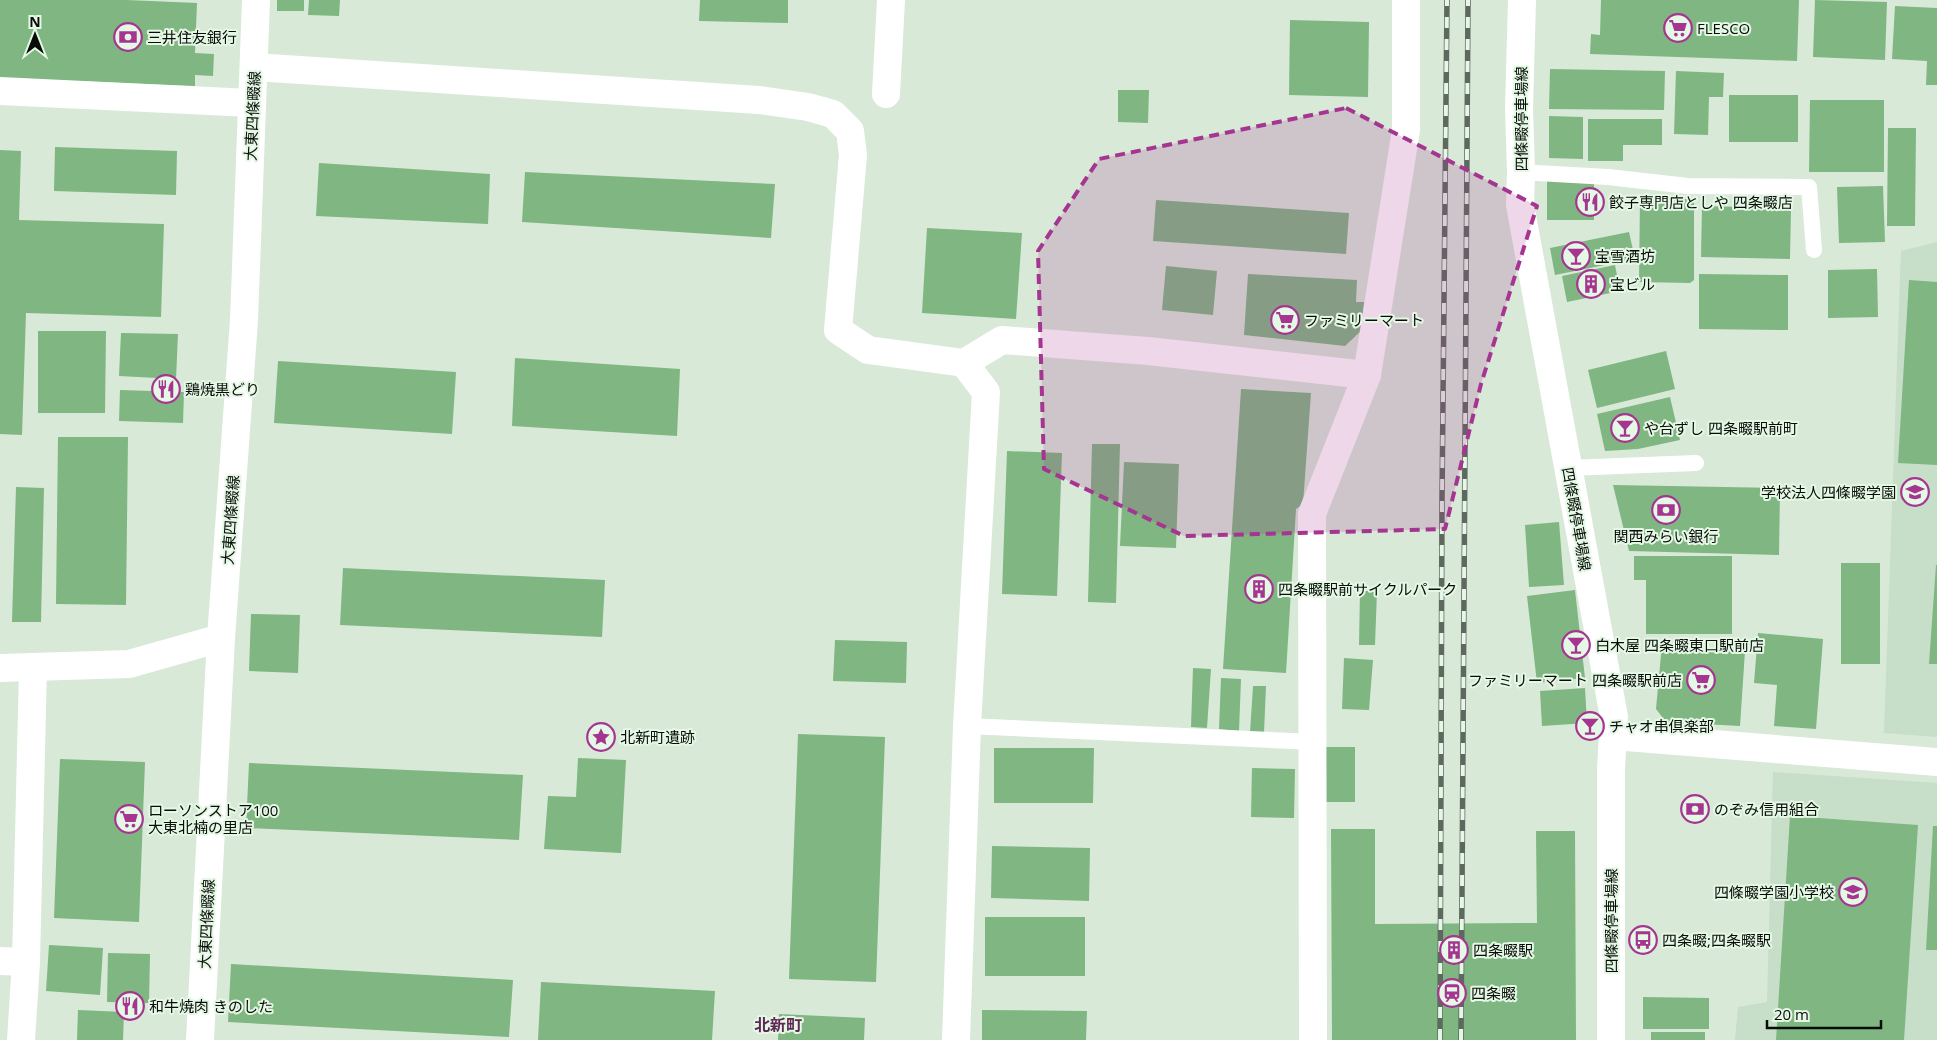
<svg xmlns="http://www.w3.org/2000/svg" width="1937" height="1040" font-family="'Open Sans','Noto Sans JP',sans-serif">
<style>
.built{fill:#c7dec8}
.building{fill:#7fb682}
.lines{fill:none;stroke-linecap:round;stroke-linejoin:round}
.lane{stroke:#fff;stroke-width:16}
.street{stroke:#fff;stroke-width:28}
.secondary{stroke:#fff;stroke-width:28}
.rail-casing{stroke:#5e685e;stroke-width:5.5}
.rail{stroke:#e5f7e5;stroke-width:4;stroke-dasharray:11;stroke-linecap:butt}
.marked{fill:#a53591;fill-opacity:0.2;stroke:#a53591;stroke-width:4;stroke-dasharray:10 6;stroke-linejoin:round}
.labels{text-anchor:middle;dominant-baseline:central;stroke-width:4;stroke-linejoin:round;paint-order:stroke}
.poi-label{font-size:15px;fill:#080d08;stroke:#e5f7e5;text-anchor:start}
.street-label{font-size:15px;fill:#080d08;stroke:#e5f7e5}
.neighbourhood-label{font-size:16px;font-weight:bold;fill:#5f2854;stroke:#e5f7e5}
</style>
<rect width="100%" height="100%" fill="#d8e9d8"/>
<g class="built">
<polygon points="1937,242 1937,737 1884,733 1901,251"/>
<polygon points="1773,772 1937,783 1937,1040 1735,1040 1738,1007 1767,1002"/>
</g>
<g class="building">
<polygon points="0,0 127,0 197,3 195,53 214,54 213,76 195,75 195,86 0,78"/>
<rect x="277" y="0" width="27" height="11"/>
<polygon points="309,0 340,0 339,16 308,15"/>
<polygon points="700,0 788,0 788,23 699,21"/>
<polygon points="1601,0 1799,0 1797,61 1590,54 1591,34 1600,35"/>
<polygon points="1815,0 1887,2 1885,60 1813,57"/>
<polygon points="1895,6 1937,8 1937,85 1926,85 1927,61 1892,59"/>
<polygon points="1290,20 1369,22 1368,97 1289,95"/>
<polygon points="1550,69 1665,71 1664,110 1549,109"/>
<polygon points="1676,71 1724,73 1723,97 1709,97 1708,135 1674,134"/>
<polygon points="1118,90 1149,90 1148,123 1118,122"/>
<rect x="1729" y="95" width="69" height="47"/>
<polygon points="1810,100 1884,100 1884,172 1809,172"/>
<polygon points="1549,116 1583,117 1583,159 1549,158"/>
<polygon points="1588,119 1662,119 1662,145 1623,145 1623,161 1588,161"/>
<polygon points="1888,128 1916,128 1915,226 1887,226"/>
<polygon points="55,147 177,151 176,195 54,191"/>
<polygon points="0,150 21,151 19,220 164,224 161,317 26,313 22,435 0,434"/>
<polygon points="319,163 490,174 488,224 316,216"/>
<polygon points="525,172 775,184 771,238 522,222"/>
<rect x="1547" y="181" width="47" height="39"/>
<polygon points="1883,186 1885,242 1839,243 1837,187"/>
<polygon points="1640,199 1694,199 1694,280 1690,283 1639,282"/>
<polygon points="1156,200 1349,213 1346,254 1153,241"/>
<polygon points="1702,206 1791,208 1790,259 1701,257"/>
<polygon points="927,228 1022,233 1016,319 922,313"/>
<polygon points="1629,232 1635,259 1555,275 1550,248"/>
<polygon points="1615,265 1620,291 1567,302 1562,276"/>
<polygon points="1166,266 1217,271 1213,315 1162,310"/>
<polygon points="1877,269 1878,317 1828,318 1828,270"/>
<polygon points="1248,274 1357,280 1356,302 1364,302 1362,330 1345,346 1244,335"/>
<polygon points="1699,274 1788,275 1788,330 1699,329"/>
<polygon points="1909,280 1937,282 1937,465 1898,463"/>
<polygon points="38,331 106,331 105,413 38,413"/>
<polygon points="121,333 178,334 176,379 119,376"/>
<polygon points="1666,351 1675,389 1597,408 1588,370"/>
<polygon points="515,358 680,369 677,436 512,426"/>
<polygon points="278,361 456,372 452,434 274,423"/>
<polygon points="1241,389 1311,393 1303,504 1296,509 1286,673 1223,669"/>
<polygon points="120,390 184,392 183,423 119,421"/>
<polygon points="1670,397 1680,440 1638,449 1605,451 1597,414"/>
<polygon points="58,437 128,437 126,605 56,604"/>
<polygon points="1092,444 1120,444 1116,603 1088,602"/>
<polygon points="1007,451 1062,453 1057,596 1002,594"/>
<polygon points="1124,462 1179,464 1176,548 1120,546"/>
<polygon points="1613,485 1780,488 1779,555 1629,551"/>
<polygon points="16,487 44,488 41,622 12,622"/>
<polygon points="1559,522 1564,585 1529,587 1525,525"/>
<polygon points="1634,556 1732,556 1732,634 1646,634 1646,580 1634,580"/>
<rect x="1841" y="563" width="39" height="101"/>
<polygon points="1936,565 1937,565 1937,664 1929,664"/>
<polygon points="343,568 605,580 602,637 340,625"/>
<polygon points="1575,590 1585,678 1537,683 1527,596"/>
<polygon points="1360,591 1377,591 1375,645 1359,645"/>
<polygon points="251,614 300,615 298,673 249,671"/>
<polygon points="1758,633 1823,639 1816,729 1774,726 1777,685 1754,683"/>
<polygon points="835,640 907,642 906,683 833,681"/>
<polygon points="1662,644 1745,651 1740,726 1666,722 1656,709"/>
<polygon points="1344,658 1373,660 1369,710 1342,709"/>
<polygon points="1193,668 1211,669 1207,728 1191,727"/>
<polygon points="1221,678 1241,679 1239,731 1219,729"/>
<polygon points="1253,686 1266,686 1264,733 1250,733"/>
<polygon points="1585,688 1587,723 1542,726 1540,691"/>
<polygon points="798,734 885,737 876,982 789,979"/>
<rect x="1326" y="747" width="29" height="55"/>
<polygon points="994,748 1094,748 1093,803 994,803"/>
<polygon points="578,758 626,760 621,853 544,849 548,796 576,797"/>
<polygon points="60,759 145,762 139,922 54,918"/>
<polygon points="249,763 523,775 519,840 246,828"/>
<polygon points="1252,768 1295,769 1294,818 1251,817"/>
<polygon points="1790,816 1918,825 1904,1040 1776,1040"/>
<polygon points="1933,826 1937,826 1937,950 1926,950"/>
<polygon points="1331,829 1375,829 1375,924 1537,923 1536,831 1575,831 1576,1040 1332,1040"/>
<polygon points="992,846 1090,848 1089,901 991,898"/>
<rect x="985" y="917" width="100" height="59"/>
<polygon points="49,945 103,948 100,995 46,991"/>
<polygon points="108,953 150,954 149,1003 107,1002"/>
<polygon points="231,964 513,980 509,1037 228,1022"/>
<polygon points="541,982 715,991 712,1040 538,1040"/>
<polygon points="1643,997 1709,998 1709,1029 1643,1029"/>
<polygon points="78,1010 124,1012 123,1040 77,1040"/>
<polygon points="982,1010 1087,1011 1086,1040 982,1040"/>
<polygon points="779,1014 865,1018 864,1040 778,1040"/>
<rect x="1651" y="1032" width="54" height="8"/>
</g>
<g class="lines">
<g class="lane">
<polyline points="1521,172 1608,177 1688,186 1809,187 1814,250"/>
<polyline points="1568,468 1696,463"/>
<polyline points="967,726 1313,742"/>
</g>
<g class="street">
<polyline points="0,91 251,103"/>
<polyline points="886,94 891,0"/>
<polyline points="964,363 1002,340 1148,351 1367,375"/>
<polyline points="0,668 129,664 221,638"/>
<polyline points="1614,736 1937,762"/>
<polyline points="0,961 26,962"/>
<polyline points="21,1040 26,962 33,667"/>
<polyline points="1313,1040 1312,514 1367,375 1406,130 1406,0"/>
</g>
<g class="secondary">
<polyline points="1522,0 1519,108 1521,172 1520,205 1614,717 1611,769 1611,1040"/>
<polyline points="254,67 759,100 808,107 833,114 850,131 853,155 838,330 868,350 964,363 986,392 967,726 956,1040"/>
<polyline points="200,1040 221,638 244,320 256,0"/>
</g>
<defs>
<g id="rail">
<polyline points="1440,1040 1442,499 1447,0"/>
<polyline points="1461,1040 1468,0"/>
</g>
</defs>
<use href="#rail" class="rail-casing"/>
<use href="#rail" class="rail"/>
</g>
<path class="marked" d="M1346 108 1537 206 1481 384 1445 529 1184 536 1044 469 1038 251 1099 159Z"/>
<defs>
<symbol id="supermarket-ring" viewBox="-11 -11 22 22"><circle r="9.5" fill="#e5f7e5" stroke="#a53591" stroke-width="1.5"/><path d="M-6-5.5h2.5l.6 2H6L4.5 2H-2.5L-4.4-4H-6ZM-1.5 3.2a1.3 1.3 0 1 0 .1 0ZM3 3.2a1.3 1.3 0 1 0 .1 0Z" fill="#a53591"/></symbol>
<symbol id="bank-ring" viewBox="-11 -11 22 22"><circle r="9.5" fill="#e5f7e5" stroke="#a53591" stroke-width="1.5"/><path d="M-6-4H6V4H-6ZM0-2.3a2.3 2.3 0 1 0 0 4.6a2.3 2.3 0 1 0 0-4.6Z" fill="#a53591"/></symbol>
<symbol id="restaurant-ring" viewBox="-11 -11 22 22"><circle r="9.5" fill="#e5f7e5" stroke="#a53591" stroke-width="1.5"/><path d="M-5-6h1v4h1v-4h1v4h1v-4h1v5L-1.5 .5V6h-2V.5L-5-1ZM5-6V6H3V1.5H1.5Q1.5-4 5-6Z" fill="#a53591"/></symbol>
<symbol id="bar-ring" viewBox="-11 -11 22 22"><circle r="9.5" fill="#e5f7e5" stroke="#a53591" stroke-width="1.5"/><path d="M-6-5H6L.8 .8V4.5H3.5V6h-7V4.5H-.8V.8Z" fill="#a53591"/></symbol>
<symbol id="building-ring" viewBox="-11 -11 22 22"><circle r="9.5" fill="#e5f7e5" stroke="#a53591" stroke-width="1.5"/><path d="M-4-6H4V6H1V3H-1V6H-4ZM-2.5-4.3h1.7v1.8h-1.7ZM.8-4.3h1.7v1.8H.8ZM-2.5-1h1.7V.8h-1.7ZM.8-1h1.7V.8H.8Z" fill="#a53591"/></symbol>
<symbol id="school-ring" viewBox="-11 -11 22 22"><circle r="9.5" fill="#e5f7e5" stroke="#a53591" stroke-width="1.5"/><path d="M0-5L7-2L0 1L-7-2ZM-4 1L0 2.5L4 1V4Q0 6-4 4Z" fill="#a53591"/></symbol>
<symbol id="sight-ring" viewBox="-11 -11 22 22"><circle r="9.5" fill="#e5f7e5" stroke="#a53591" stroke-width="1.5"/><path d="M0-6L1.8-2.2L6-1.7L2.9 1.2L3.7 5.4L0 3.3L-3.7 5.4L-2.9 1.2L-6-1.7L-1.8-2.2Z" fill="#a53591"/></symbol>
<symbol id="bus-ring" viewBox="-11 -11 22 22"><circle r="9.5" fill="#e5f7e5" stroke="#a53591" stroke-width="1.5"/><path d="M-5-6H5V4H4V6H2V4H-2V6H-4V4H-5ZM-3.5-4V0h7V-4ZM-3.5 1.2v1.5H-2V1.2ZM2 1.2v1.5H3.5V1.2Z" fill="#a53591"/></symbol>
<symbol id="station-ring" viewBox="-11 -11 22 22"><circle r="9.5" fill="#e5f7e5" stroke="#a53591" stroke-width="1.5"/><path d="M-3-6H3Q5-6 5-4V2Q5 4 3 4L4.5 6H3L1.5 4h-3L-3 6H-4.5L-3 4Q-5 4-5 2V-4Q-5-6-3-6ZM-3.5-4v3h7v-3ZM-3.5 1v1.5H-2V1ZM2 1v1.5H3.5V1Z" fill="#a53591"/></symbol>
</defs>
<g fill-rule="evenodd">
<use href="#supermarket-ring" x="1662" y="12" width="32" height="32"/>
<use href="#bank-ring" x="112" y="21" width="32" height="32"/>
<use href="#restaurant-ring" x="1574" y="186" width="32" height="32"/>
<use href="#bar-ring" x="1560" y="240" width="32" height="32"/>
<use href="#building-ring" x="1575" y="268" width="32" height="32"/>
<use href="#supermarket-ring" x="1269" y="304" width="32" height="32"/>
<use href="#restaurant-ring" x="150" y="373" width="32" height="32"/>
<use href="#bar-ring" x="1609" y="412" width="32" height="32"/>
<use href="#school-ring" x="1899" y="476" width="32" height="32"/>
<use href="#bank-ring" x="1650" y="494" width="32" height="32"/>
<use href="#building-ring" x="1243" y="573" width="32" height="32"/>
<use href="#bar-ring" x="1560" y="629" width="32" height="32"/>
<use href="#supermarket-ring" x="1685" y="664" width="32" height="32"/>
<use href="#bar-ring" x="1574" y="710" width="32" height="32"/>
<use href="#sight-ring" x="585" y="721" width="32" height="32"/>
<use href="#bank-ring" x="1679" y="793" width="32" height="32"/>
<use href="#supermarket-ring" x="113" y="803" width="32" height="32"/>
<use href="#school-ring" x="1837" y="876" width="32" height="32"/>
<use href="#bus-ring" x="1627" y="924" width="32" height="32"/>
<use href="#building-ring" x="1438" y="934" width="32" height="32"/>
<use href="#station-ring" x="1436" y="977" width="32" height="32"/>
<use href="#restaurant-ring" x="114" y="990" width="32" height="32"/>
</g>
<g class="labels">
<g class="poi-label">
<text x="1697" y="28">FLESCO</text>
<text x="147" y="37">三井住友銀行</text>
<text x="1609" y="202">餃子専門店としや 四条畷店</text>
<text x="1595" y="256">宝雪酒坊</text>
<text x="1610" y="284">宝ビル</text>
<text x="1304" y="320">ファミリーマート</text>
<text x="185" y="389">鶏焼黒どり</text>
<text x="1644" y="428">や台ずし 四条畷駅前町</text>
<text x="1896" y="492" text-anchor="end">学校法人四條畷学園</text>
<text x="1666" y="536" text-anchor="middle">関西みらい銀行</text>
<text x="1278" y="589">四条畷駅前サイクルパーク</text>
<text x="1595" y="645">白木屋 四条畷東口駅前店</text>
<text x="1682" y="680" text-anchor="end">ファミリーマート 四条畷駅前店</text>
<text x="1609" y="726">チャオ串倶楽部</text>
<text x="620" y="737">北新町遺跡</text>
<text x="1714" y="809">のぞみ信用組合</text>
<text x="148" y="810">ローソンストア100<tspan x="148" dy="17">大東北楠の里店</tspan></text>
<text x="1834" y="892" text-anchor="end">四條畷学園小学校</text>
<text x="1662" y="940">四条畷;四条畷駅</text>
<text x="1473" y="950">四条畷駅</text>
<text x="1471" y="993">四条畷</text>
<text x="149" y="1006">和牛焼肉 きのした</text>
</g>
<g class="street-label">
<text transform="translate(252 116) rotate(-87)">大東四條畷線</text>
<text transform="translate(1521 119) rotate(-90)">四條畷停車場線</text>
<text transform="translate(1577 519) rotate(80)">四條畷停車場線</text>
<text transform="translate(230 520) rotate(-86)">大東四條畷線</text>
<text transform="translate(1611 921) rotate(-90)">四條畷停車場線</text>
<text transform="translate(206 924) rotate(-87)">大東四條畷線</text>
</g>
<g class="neighbourhood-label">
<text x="778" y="1025">北新町</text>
</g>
</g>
<g transform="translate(35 35)" stroke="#e5f7e5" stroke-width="4" paint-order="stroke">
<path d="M0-4L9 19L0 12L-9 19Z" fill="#080d08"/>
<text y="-8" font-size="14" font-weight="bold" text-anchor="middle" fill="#080d08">N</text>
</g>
<path d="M1767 1020v8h114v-8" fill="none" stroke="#080d08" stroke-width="2.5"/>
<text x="1774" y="1020" font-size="15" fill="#080d08" stroke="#e5f7e5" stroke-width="4" paint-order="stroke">20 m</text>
</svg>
